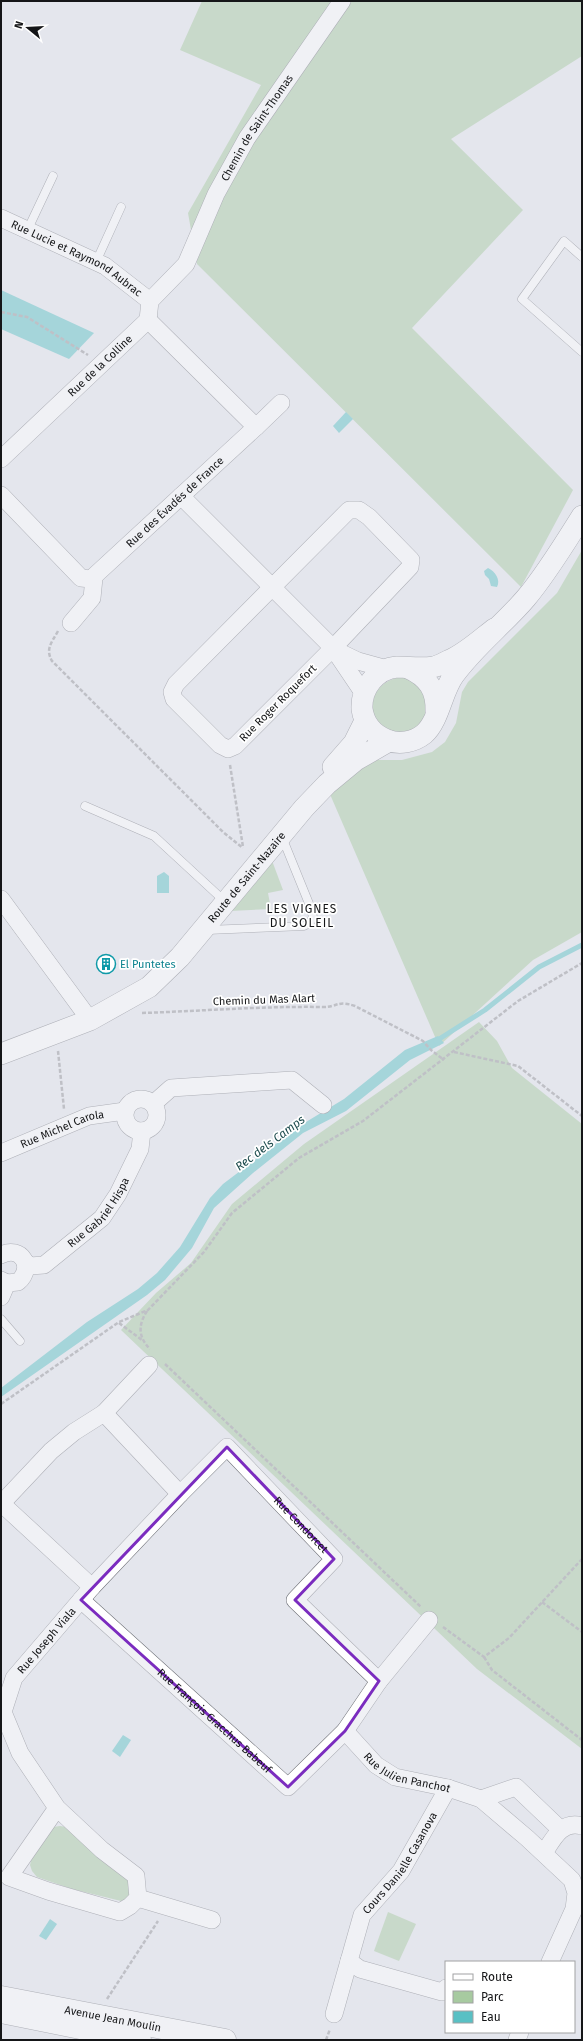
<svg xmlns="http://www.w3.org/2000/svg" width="583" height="2041" font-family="'Fira Sans',sans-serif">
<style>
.green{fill:#a7caa0}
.water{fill:#59c0c4}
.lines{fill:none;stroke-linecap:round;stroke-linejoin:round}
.stream{stroke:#59c0c4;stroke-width:5}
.service-casing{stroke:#6e7077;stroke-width:9}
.minor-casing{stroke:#6e7077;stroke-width:18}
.tertiary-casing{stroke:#6e7077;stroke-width:22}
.secondary-casing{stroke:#6e7077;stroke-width:23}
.path{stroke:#929398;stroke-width:2.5;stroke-dasharray:4 2;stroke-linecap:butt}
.service{stroke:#fff;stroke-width:8}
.minor{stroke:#fff;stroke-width:17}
.tertiary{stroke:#fff;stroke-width:21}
.secondary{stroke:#fff;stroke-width:22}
.marked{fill:none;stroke:#7b2cbf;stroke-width:3;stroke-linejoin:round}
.labels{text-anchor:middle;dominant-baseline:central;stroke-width:3.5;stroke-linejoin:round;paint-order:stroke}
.street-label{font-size:11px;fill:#151618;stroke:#fff}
.culture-label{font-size:11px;fill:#0d838f;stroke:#fff;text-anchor:start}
.neighbourhood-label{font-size:12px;letter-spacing:1px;fill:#151618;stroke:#fff}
.water-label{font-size:12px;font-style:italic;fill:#1e4c4e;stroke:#fff}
</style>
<rect width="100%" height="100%" fill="#e4e6ed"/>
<g class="green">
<polygon points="202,1 582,1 582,56 451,139 523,210 412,328 573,490 521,587 197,264 188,213 261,85 180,50"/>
<polygon points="582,550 582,932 533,960 439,1046 329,792 373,760 402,760 432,752 445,742 456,723 462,692 468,682 557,593"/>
<path d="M403 677 412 679 426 692 427 719C423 723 418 730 413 732 411 733 406 733 403 733 365 737 360 681 403 677Z"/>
<polygon points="271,858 283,890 268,893 271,909 230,911"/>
<polygon points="479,1022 497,1041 512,1068 582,1124 582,1749 477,1669 121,1330 156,1293 191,1263 232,1204 304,1144"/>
<polygon points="60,1826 67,1827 131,1883 130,1895 125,1901 121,1901 72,1889 37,1877 32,1871 30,1865 32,1857 53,1827"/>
<polygon points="388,1912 416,1924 399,1961 374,1951"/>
</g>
<g class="water">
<polygon points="1,290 94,333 69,359 1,329"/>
<polygon points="346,412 353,419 339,433 333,426"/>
<path d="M488 568C495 571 501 580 497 587L491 586 489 579 485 575 484 571Z"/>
<polygon points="164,872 169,876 169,893 157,893 157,876"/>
<polygon points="438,1036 444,1043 410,1060 346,1111 303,1133 253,1173 214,1208 192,1248 165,1280 147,1295 1,1397 1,1388 87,1322 138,1289 157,1273 180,1247 210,1198 223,1184 301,1125 344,1099 405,1050"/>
<polygon points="123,1735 131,1740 120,1757 112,1751"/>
<polygon points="50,1919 57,1924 46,1940 39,1936"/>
</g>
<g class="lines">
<polyline class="stream" points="436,1041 485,1010 539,967 582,945"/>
<defs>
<g id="service">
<polyline points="27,231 53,176"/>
<polyline points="582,257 564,241 522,299 582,352"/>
<polyline points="96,262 121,207"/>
<polyline points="85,806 154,836 219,896"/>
<polyline points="207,930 304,926 310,923 313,917 310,906 282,837"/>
<polyline points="1,1319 20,1341"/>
</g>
<g id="minor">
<path id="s1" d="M1 218 105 266 150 301"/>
<polyline points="256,427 281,403"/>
<path id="s2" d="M1 459 148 320 150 301 186 264 216 194 247 138 342 1"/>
<path id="s3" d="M1 495 81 578 91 579 256 427 148 320"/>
<polyline points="181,496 333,648 364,694"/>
<polygon points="349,510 359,510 369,517 411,560 410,567 333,648 235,746 228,749 220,745 174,699 172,692 176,684"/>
<polyline points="71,623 92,598 94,578"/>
<polyline points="333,649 358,661 387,669"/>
<polyline points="1,899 90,1020"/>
<circle cx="141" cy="1115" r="16"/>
<polyline points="153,1104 171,1088 292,1080 323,1105"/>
<path id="s4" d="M1 1153 89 1116 125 1111"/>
<path d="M1 1255C21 1245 35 1267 18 1282L7 1283 1 1280"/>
<path id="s5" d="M25 1262 30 1266 44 1265 102 1218 118 1194 140 1149 142 1131"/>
<polyline points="1,1297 7,1283"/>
<polyline points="104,1413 180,1494"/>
<polyline points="1,1503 92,1587"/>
<polyline points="1,1504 51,1451 74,1432 104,1413 149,1365"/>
<path id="s6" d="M81 1600 288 1787 345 1731 379 1681 429 1620"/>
<path id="s7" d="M345 1731 376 1765 395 1777 448 1788 481 1799 527 1838 572 1880 576 1893 574 1909 550 1962"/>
<polyline points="481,1799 516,1787 560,1829"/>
<path id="s8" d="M57 1808 9 1877 48 1891 120 1912 130 1906 138 1898 136 1876 102 1850 57 1808 20 1753 3 1712 14 1678 92 1587 180 1494 227 1447 334 1559 295 1600 379 1681"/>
<path d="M544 1853C553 1839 562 1820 582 1826"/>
<polyline points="138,1898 212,1920"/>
<path id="s9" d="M446 1988 442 1992 360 1969 349 1961 362 1915 401 1871 448 1788"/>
<polyline points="334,2014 349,1961"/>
<polyline points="517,2040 520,2032"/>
</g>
<g id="tertiary">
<path d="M494 629C481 639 466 653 450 660 445 662 439 666 433 667 422 669 409 667 397 667 376 669 361 688 362 709 364 724 374 735 387 740 399 745 414 742 424 734 439 721 442 691 454 675 475 646 503 625 526 598 547 573 565 543 582 516"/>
<path d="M408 668C428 677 437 690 436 712"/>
<polyline points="333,767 354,743 365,721"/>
<path id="s10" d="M1 1054 90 1020 149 987 180 957 304 808 327 784 356 760 389 741"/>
</g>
<g id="secondary">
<path id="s11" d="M1 1997 225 2040"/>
<polyline points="6,2013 140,2040"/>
</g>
</defs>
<use href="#service" class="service-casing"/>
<use href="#minor" class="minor-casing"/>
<use href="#tertiary" class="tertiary-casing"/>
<use href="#secondary" class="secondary-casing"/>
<g class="path">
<polyline points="1,312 27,317 88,355"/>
<path d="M58 631C52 642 45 649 52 661L223 832 243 848"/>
<polyline points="230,765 243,847"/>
<path d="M142 1013C202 1011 262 1006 323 1007 338 1007 337 1000 355 1006L423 1041 431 1050 444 1060"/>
<polyline points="58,1051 64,1109"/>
<polyline points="454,1052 518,1066 582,1116"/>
<path d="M147 1311C138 1325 138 1337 150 1349"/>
<polyline points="119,1323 142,1340"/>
<polyline points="165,1364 421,1607"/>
<polyline points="1,1404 119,1322 148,1310 204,1252 232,1213 299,1158 363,1121 518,1001 582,963"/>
<polyline points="542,1602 582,1632"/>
<polyline points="443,1627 484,1657 509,1638 582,1559"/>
<polyline points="484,1657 492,1670 582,1740"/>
<polyline points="107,1999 158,1921"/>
<polyline points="326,2040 330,2029"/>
</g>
<use href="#service" class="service"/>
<use href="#minor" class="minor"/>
<use href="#tertiary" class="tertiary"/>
<use href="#secondary" class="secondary"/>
</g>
<path d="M0 0H583V2041H0ZM227 1447 334 1559 295 1600 379 1681 345 1731 288 1787 81 1600Z" fill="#e4e6ed" fill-opacity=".55" fill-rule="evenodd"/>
<path class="marked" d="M227 1447 334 1559 295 1600 379 1681 345 1731 288 1787 81 1600Z"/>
<defs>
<symbol id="building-ring" viewBox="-11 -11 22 22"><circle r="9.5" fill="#fff" stroke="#0f9aa8" stroke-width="1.5"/><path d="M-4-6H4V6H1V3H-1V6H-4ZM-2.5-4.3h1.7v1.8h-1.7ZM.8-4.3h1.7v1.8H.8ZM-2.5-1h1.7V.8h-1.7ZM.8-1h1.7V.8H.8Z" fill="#0f9aa8"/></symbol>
</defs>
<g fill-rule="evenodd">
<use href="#building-ring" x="95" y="953" width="22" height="22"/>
</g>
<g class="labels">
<g class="street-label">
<text stroke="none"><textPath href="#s2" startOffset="427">Chemin de Saint-Thomas</textPath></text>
<text stroke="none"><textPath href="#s1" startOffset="86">Rue Lucie et Raymond Aubrac</textPath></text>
<text stroke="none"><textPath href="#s2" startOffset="136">Rue de la Colline</textPath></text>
<text stroke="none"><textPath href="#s3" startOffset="239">Rue des Évadés de France</textPath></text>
<text transform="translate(278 703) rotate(-45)">Rue Roger Roquefort</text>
<text stroke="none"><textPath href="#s10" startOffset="310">Route de Saint-Nazaire</textPath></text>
<text transform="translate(264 1000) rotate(-2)">Chemin du Mas Alart</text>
<text stroke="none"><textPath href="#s4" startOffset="66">Rue Michel Carola</textPath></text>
<text stroke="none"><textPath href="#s5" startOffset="97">Rue Gabriel Hispa</textPath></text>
<text stroke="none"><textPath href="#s8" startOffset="918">Rue Condorcet</textPath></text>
<text stroke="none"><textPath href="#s8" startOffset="546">Rue Joseph Viala</textPath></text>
<text stroke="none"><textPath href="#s6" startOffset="180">Rue François Gracchus Babeuf</textPath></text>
<text stroke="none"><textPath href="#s7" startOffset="78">Rue Julien Panchot</textPath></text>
<text stroke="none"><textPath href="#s9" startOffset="217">Cours Danielle Casanova</textPath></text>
<text stroke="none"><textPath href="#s11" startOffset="114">Avenue Jean Moulin</textPath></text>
</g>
<g class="culture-label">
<text x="120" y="964">El Puntetes</text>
</g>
<g class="neighbourhood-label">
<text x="302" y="909">LES VIGNES<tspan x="302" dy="14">DU SOLEIL</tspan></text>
</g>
<g class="water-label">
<text transform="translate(270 1143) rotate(-37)">Rec dels Camps</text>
</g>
</g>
<rect width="583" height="2041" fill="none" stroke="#151618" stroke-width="4"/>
<rect x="445" y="1961" width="130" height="72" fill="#ffffff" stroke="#a1a2a3"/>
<rect x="453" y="1974" width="20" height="6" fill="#ffffff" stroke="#a1a2a3"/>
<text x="481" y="1981" font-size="12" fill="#151618">Route</text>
<rect x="453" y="1991" width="20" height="12" fill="#a7caa0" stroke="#a1a2a3"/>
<text x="481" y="2001" font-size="12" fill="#151618">Parc</text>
<rect x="453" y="2011" width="20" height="12" fill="#59c0c4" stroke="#a1a2a3"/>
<text x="481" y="2021" font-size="12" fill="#151618">Eau</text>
<g transform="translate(28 28) rotate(288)" stroke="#ffffff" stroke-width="3" paint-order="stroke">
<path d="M0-3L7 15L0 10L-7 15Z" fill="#151618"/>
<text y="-6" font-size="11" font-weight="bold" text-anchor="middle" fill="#151618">N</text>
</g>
</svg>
